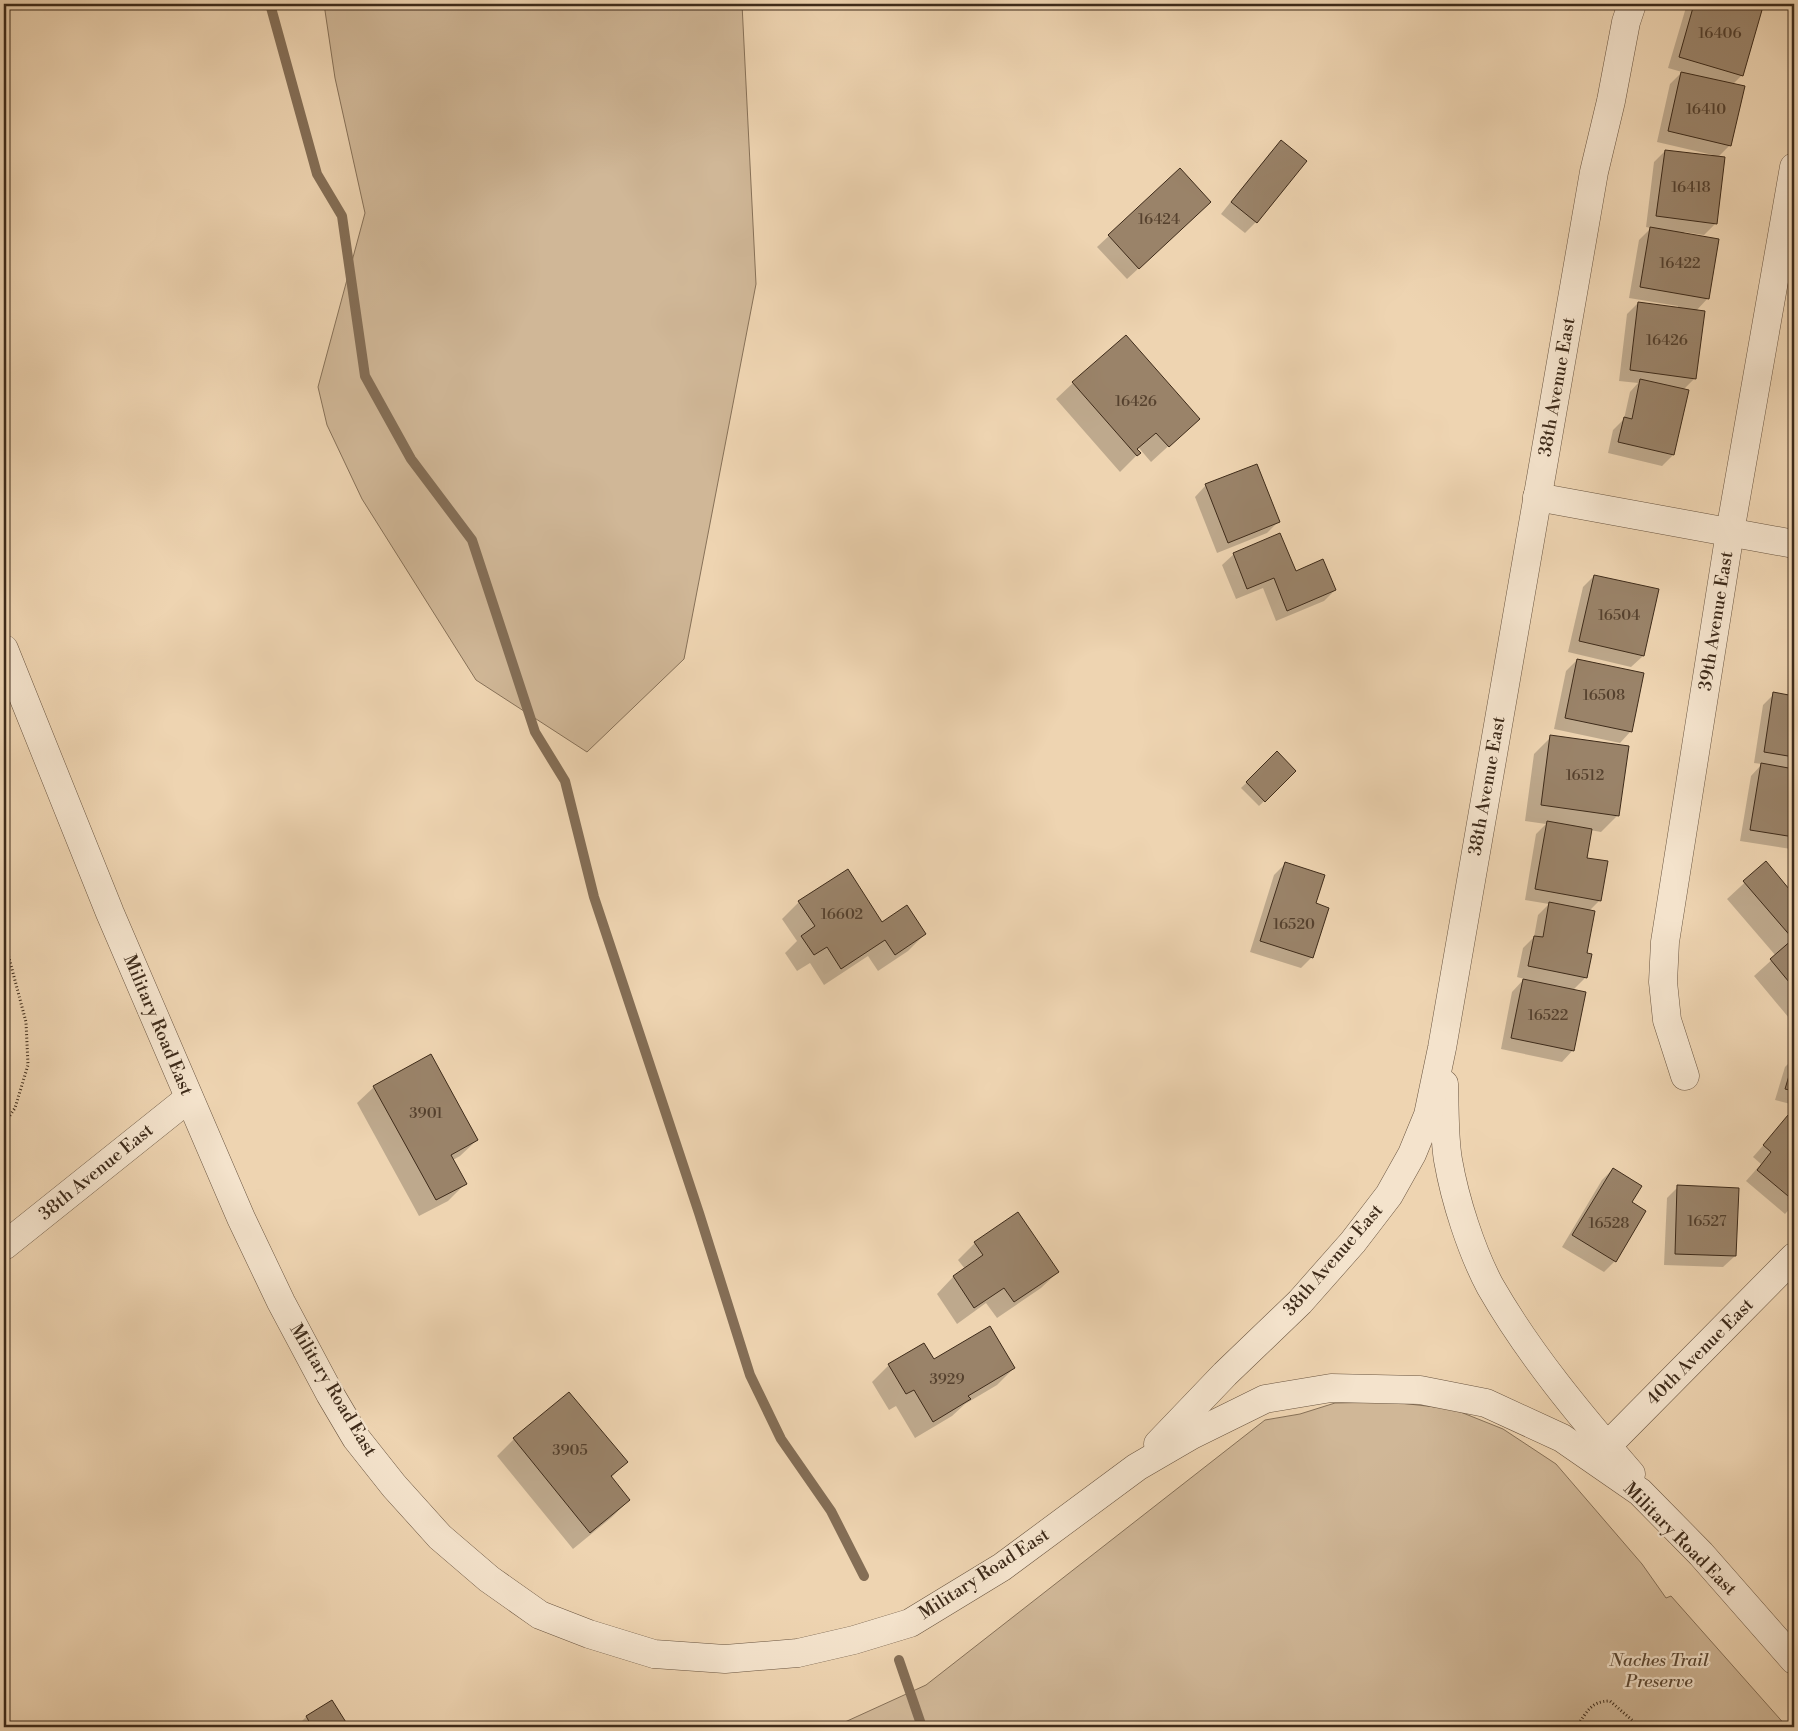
<svg xmlns="http://www.w3.org/2000/svg" width="1798" height="1731" font-family="'Libre Bodoni',serif">
<style>
.green{fill:#d0b797;stroke:#877158}
.shadow{fill:#0003}
.lines{fill:none;stroke-linecap:round;stroke-linejoin:round}
.stream{stroke:#846e56;stroke-width:10}
.building{fill:#9a8369;stroke:#3e2b1a}
.minor-casing{stroke:#6a5540;stroke-width:29}
.path{stroke:#3e2b1a;stroke-width:3;stroke-dasharray:1 2.5;stroke-linecap:butt}
.minor{stroke:#f4e3cc;stroke-width:28}
.labels{text-anchor:middle;dominant-baseline:central;stroke-width:4.5;stroke-linejoin:round;paint-order:stroke}
.number-label{font-size:15px;fill:#55412e}
.street-label{font-size:18px;fill:#3e2b1a;stroke:#f4e3cc}
.park-label{font-size:18px;font-style:italic;fill:#5b4733;stroke:#f4e3cc}
</style>
<rect width="100%" height="100%" fill="#eed4b1"/>
<filter id="stains"><feTurbulence type="fractalNoise" baseFrequency=".004" numOctaves="4"/><feColorMatrix values="0 0 0 0 .2 0 0 0 0 .09 0 0 0 0 .02 0 0 0 .5 -.17"/></filter>
<radialGradient id="worn" r=".72"><stop offset=".6" stop-color="#630" stop-opacity="0"/><stop offset="1" stop-color="#630" stop-opacity=".3"/></radialGradient>
<g class="green">
<polygon points="324,4 742,4 756,284 684,659 587,752 476,680 362,499 327,425 318,387 365,213 335,78"/>
<polygon points="1391,1402 1453,1409 1503,1429 1556,1464 1642,1564 1666,1598 1671,1596 1787,1727 834,1727 926,1685 1265,1420 1300,1414 1335,1403"/>
</g>
<g class="shadow">
<polygon points="1687,4 1737,4 1760,10 1742,75 1732,85 1730,145 1718,157 1715,224 1704,235 1684,232 1708,298 1696,311 1695,378 1683,390 1673,455 1662,466 1608,453 1613,430 1624,419 1630,392 1638,383 1619,381 1627,314 1638,303 1678,308 1678,306 1629,298 1639,240 1651,228 1646,227 1654,162 1665,151 1713,157 1713,155 1657,142 1670,84 1682,72 1668,68"/>
<polygon points="1281,142 1256,222 1245,233 1221,214 1270,153"/>
<polygon points="1180,170 1199,213 1127,279 1097,247"/>
<polygon points="1073,383 1198,419 1151,462 1139,448 1137,450 1139,453 1120,472 1056,399"/>
<polygon points="1206,485 1278,522 1267,533 1217,553 1195,497"/>
<polygon points="1234,554 1295,572 1335,590 1324,601 1276,621 1263,588 1236,599 1222,565"/>
<polygon points="1594,576 1658,590 1643,656 1631,667 1568,652 1583,587"/>
<polygon points="1577,660 1631,731 1620,743 1554,729 1566,671"/>
<polygon points="1774,694 1794,697 1794,845 1791,849 1740,841 1751,776 1762,764 1754,763 1763,705"/>
<polygon points="1551,737 1618,815 1601,832 1590,830 1585,859 1600,900 1589,911 1585,978 1573,990 1573,1050 1562,1062 1501,1049 1512,992 1524,979 1517,977 1523,948 1534,937 1538,915 1549,904 1525,900 1536,834 1546,824 1525,821 1534,754"/>
<polygon points="1277,753 1295,771 1259,806 1241,788"/>
<polygon points="1766,863 1794,896 1794,1024 1754,976 1776,956 1727,899"/>
<polygon points="1285,864 1314,904 1312,957 1301,968 1250,952 1274,875"/>
<polygon points="847,870 882,924 925,934 908,951 878,971 868,956 824,985 810,963 797,971 785,953 797,941 782,919 799,902"/>
<polygon points="1794,1058 1794,1105 1775,1100 1785,1067"/>
<polygon points="374,1087 477,1140 460,1156 453,1160 465,1184 448,1201 419,1216 357,1103"/>
<polygon points="1789,1116 1794,1121 1794,1204 1785,1214 1746,1181 1761,1164 1753,1157"/>
<polygon points="1613,1169 1630,1203 1615,1261 1604,1272 1562,1247 1602,1180"/>
<polygon points="1678,1187 1735,1256 1723,1267 1664,1265 1667,1198"/>
<polygon points="975,1243 1058,1272 1041,1288 997,1318 986,1303 957,1324 937,1294 953,1277 965,1269 958,1260"/>
<polygon points="934,1361 1014,1368 997,1385 965,1404 952,1416 915,1438 896,1406 889,1410 872,1382 889,1365"/>
<polygon points="514,1439 626,1462 611,1478 629,1500 612,1517 573,1549 497,1456"/>
<polygon points="332,1702 347,1727 296,1727 306,1717"/>
</g>
<g class="lines">
<g class="stream">
<polyline points="270,4 317,174 342,216 365,376 411,459 472,540 535,732 565,781 594,897 699,1213 750,1375 781,1439 831,1511 864,1576"/>
<polyline points="899,1660 922,1727"/>
</g>
</g>
<g class="building">
<polygon points="1694,4 1742,4 1762,10 1743,76 1679,57"/>
<polygon points="1681,72 1745,86 1731,146 1668,131"/>
<polygon points="1281,140 1307,161 1257,223 1231,202"/>
<polygon points="1665,150 1725,157 1717,224 1656,216"/>
<polygon points="1180,168 1211,202 1139,269 1108,235"/>
<polygon points="1650,227 1719,239 1709,299 1640,287"/>
<polygon points="1638,302 1705,311 1696,379 1630,370"/>
<polygon points="1126,335 1200,419 1169,447 1156,433 1137,449 1141,453 1137,456 1072,382"/>
<polygon points="1640,379 1689,390 1674,455 1618,442 1624,417 1632,419"/>
<polygon points="1257,464 1280,522 1228,543 1205,484"/>
<polygon points="1280,533 1296,571 1323,559 1336,590 1287,611 1274,578 1247,589 1233,553"/>
<polygon points="1594,575 1659,589 1644,656 1579,641"/>
<polygon points="1577,659 1644,673 1632,732 1565,718"/>
<polygon points="1773,692 1794,696 1794,757 1764,752"/>
<polygon points="1550,735 1629,746 1619,816 1541,805"/>
<polygon points="1277,751 1296,771 1265,802 1246,782"/>
<polygon points="1761,763 1794,769 1794,837 1750,830"/>
<polygon points="1547,821 1592,829 1587,858 1608,861 1601,901 1535,889"/>
<polygon points="1766,861 1794,895 1794,988 1770,959 1793,939 1743,881"/>
<polygon points="1285,862 1325,875 1316,903 1329,908 1313,958 1260,941"/>
<polygon points="848,869 882,922 907,905 926,934 895,955 885,940 841,969 827,947 814,955 801,936 815,926 798,901"/>
<polygon points="1549,902 1595,911 1587,953 1592,954 1587,978 1528,966 1534,936 1543,937"/>
<polygon points="1523,979 1586,992 1574,1051 1511,1038"/>
<polygon points="431,1054 478,1140 451,1155 467,1184 436,1200 373,1086"/>
<polygon points="1794,1059 1794,1091 1785,1089"/>
<polygon points="1788,1115 1794,1120 1794,1201 1757,1170 1771,1152 1763,1145"/>
<polygon points="1613,1168 1642,1186 1632,1202 1646,1211 1616,1262 1572,1235"/>
<polygon points="1677,1185 1739,1188 1736,1256 1675,1254"/>
<polygon points="1018,1212 1059,1272 1014,1302 1004,1288 974,1308 953,1276 983,1255 974,1242"/>
<polygon points="990,1326 1015,1368 968,1396 971,1399 933,1422 914,1390 906,1394 888,1364 924,1343 934,1359"/>
<polygon points="569,1392 628,1462 611,1476 630,1500 590,1533 513,1438"/>
<polygon points="332,1700 349,1727 312,1727 306,1716"/>
</g>
<g class="lines">
<defs>
<g id="minor">
<polyline points="1537,497 1794,544"/>
<polyline points="4,649 110,913 241,1218 281,1302 330,1394 356,1438 394,1486 440,1537 489,1579 540,1615 589,1634 654,1654 725,1659 798,1653 854,1640 910,1623 1002,1567 1137,1467 1192,1435 1265,1399 1331,1388 1420,1390 1486,1403 1562,1438 1640,1492 1701,1554 1794,1660"/>
<polyline points="1685,1076 1667,1020 1663,982 1665,942 1730,532 1794,167"/>
<path d="M1444 1084C1445 1109 1444 1136 1448 1160 1455 1200 1471 1250 1490 1286 1529 1354 1580 1415 1631 1474"/>
<polyline points="4,1246 189,1098"/>
<polyline points="1158,1444 1225,1374 1300,1302 1353,1242 1389,1195 1412,1154 1428,1115 1442,1048 1594,172 1611,101 1626,22 1632,4"/>
<polyline points="1607,1446 1794,1257"/>
</g>
</defs>
<use href="#minor" class="minor-casing"/>
<g class="path">
<polyline points="4,939 26,1022 28,1065 15,1108 4,1124"/>
<path d="M1576 1727C1587 1713 1590 1701 1610 1701L1640 1727"/>
</g>
<use href="#minor" class="minor"/>
</g>
<g class="labels">
<g class="number-label">
<text x="1720" y="33">16406</text>
<text x="1706" y="109">16410</text>
<text x="1691" y="187">16418</text>
<text x="1159" y="219">16424</text>
<text x="1680" y="263">16422</text>
<text x="1667" y="340">16426</text>
<text x="1136" y="401">16426</text>
<text x="1619" y="615">16504</text>
<text x="1604" y="695">16508</text>
<text x="1585" y="775">16512</text>
<text x="842" y="914">16602</text>
<text x="1294" y="924">16520</text>
<text x="1548" y="1015">16522</text>
<text x="426" y="1113">3901</text>
<text x="1707" y="1221">16527</text>
<text x="1609" y="1223">16528</text>
<text x="947" y="1379">3929</text>
<text x="570" y="1450">3905</text>
</g>
<g class="street-label">
<text transform="translate(1557 387) rotate(-80)">38th Avenue East</text>
<text transform="translate(1716 621) rotate(-81)">39th Avenue East</text>
<text transform="translate(1487 786) rotate(-80)">38th Avenue East</text>
<text transform="translate(158 1025) rotate(67)">Military Road East</text>
<text transform="translate(96 1172) rotate(-39)">38th Avenue East</text>
<text transform="translate(1333 1260) rotate(-49)">38th Avenue East</text>
<text transform="translate(1700 1352) rotate(-45)">40th Avenue East</text>
<text transform="translate(333 1390) rotate(59)">Military Road East</text>
<text transform="translate(1680 1539) rotate(45)">Military Road East</text>
<text transform="translate(984 1574) rotate(-33)">Military Road East</text>
</g>
<g class="park-label">
<text x="1659" y="1660">Naches Trail<tspan x="1659" dy="21">Preserve</tspan></text>
</g>
</g>
<rect width="1798" height="1731" fill="none" stroke="#eed4b1" stroke-width="20"/>
<rect x="5" y="5" width="1788" height="1721" fill="none" stroke="#3e2b1a" stroke-width="2.5"/>
<rect x="10" y="10" width="1778" height="1711" fill="none" stroke="#3e2b1a"/>
<rect width="100%" height="100%" filter="url(#stains)"/>
<rect width="100%" height="100%" fill="url(#worn)"/>
</svg>
